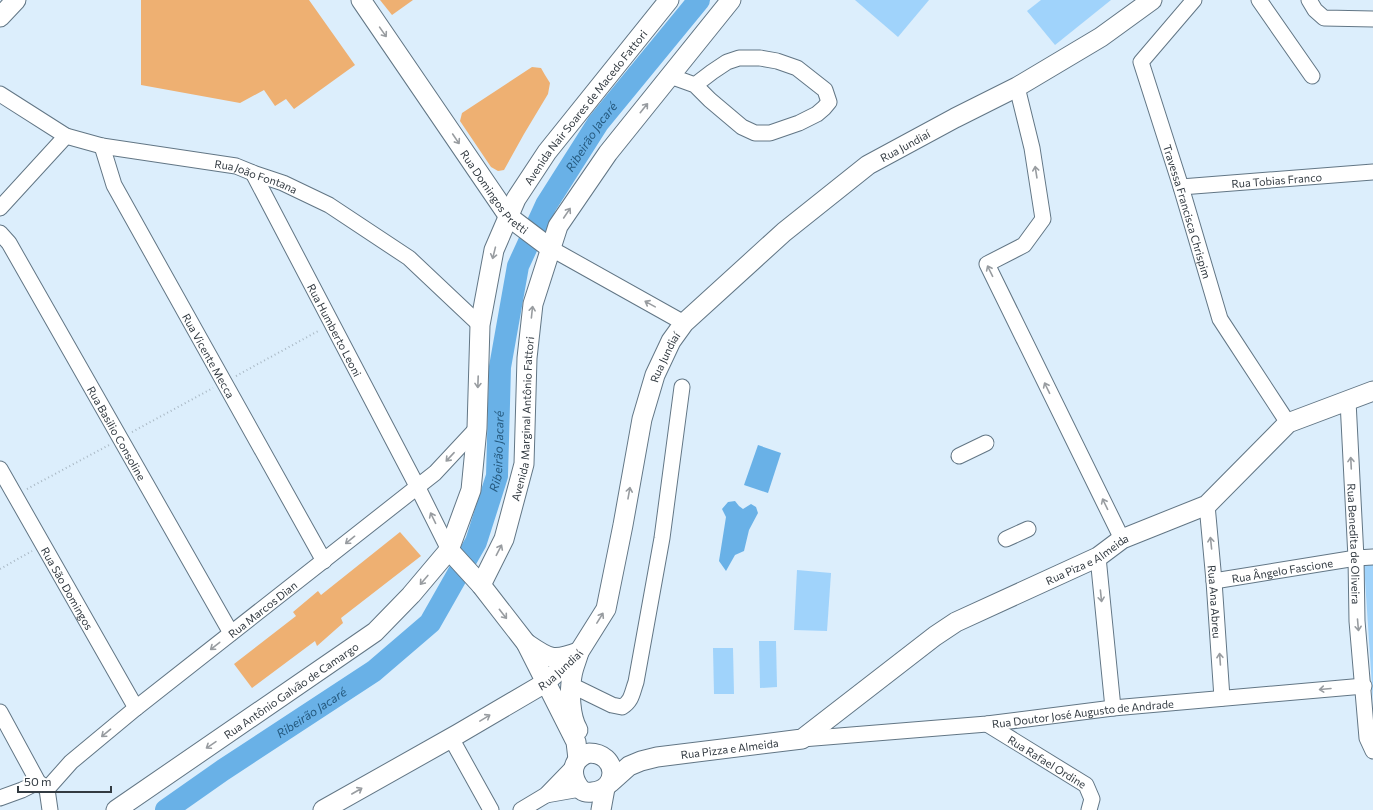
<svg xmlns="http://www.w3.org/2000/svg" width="1373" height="810" font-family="Commissioner,sans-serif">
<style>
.green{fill:#a0d3fb}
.water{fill:#69b1e7}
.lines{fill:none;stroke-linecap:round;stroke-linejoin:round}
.river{stroke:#69b1e7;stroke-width:22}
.building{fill:#eeb072}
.minor-casing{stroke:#627685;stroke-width:17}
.major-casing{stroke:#627685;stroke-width:21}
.path{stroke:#a9b8c4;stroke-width:2;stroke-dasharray:1 3;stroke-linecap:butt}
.minor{stroke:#fff;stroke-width:15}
.major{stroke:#fff;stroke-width:19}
.oneway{stroke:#989ca0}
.labels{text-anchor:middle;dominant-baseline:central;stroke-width:3;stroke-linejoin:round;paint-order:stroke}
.street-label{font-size:11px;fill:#323a41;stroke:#fff}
.water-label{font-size:12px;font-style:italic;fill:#25597e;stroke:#fff}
</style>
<rect width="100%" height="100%" fill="#dceefc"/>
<g class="green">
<polygon points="855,0 929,0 898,37"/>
<polygon points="1041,0 1111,0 1055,45 1027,11"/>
<polygon points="1364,564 1373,564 1373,702"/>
<polygon points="797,570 831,573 827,631 794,630"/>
<polygon points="759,641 776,641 777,687 760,688"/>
<polygon points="713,648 733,648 734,694 714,694"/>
</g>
<g class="water">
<polygon points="758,445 781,453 768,493 744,485"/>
<polygon points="735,501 739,506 743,509 751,504 756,507 758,513 749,530 744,551 735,555 726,571 719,561 726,517 722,509 728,502"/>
</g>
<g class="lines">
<path class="river" id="s1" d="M166 810 223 770 374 671 430 623 476 542 497 476 500 367 518 266 546 205 598 123 699 0"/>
</g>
<g class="building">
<polygon points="141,0 309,0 355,65 294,109 286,99 275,106 264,90 240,103 141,85"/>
<polygon points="380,0 413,0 392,15"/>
<polygon points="532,67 541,68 545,75 550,83 548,94 524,134 504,170 498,171 491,167 460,121 462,113"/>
<polygon points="400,532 421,556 341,618 343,623 317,646 315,641 252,688 234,664 296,616 293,612 318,591 321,595"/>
</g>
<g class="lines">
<defs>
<g id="minor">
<path id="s2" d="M1194 0 1141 62 1181 187 1220 319 1288 423"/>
<polyline points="1259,0 1312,76"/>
<polyline points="1309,0 1315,10 1324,18 1373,19"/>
<polyline points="670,76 695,85 710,100 742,127 755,133 770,133 799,123 817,114 824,108 829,102 825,90 797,68 777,61 760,58 739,58 727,62 712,72 695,85"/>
<polyline points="1017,87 1032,148 1043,219 1024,245 987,264 1122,539"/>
<path id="s3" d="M0 94 66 136 102 146 236 166 253 173 283 183 329 205 409 258 480 325"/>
<path id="s4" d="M102 146 114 185 324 561"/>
<path id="s5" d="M253 173 417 486 449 550"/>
<path id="s6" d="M1181 187 1373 172"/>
<polyline points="0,208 66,136"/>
<path id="s7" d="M0 233 9 243 231 633"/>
<polyline points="550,248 684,323"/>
<path id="s8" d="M1348 401 1356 558 1357 621 1367 738 1373 751"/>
<polyline points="959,456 986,443"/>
<path id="s9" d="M0 469 136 708"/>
<path id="s10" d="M1207 505 1214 581 1222 698"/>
<polyline points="1006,539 1028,529"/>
<polyline points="1098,557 1113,708"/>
<path id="s11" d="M1214 581 1356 558 1373 557"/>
<path d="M571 685 612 705 622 707C632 701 632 693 636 682L662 538 682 387"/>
<polyline points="0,712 38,782 47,789 50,810"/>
<path id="s12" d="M987 724 1086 785 1092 799 1089 810"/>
<polyline points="451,738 491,810"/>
<path id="s13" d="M802 739 987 724 1113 708 1364 686"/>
<path id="s14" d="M47 789 71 762 136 708 435 473 477 428"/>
<polyline points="546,795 580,789"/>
<polyline points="0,798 22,790 38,782"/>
<polyline points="521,810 546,795 575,765"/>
</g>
<g id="major">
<path id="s15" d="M361 0 509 217 550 248"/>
<polyline points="0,17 16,0"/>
<polyline points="449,550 481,585 526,643 576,742 578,759"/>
<path id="s16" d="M481 585 504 539 524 464 527 358 533 304 558 226 608 153 731 0"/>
<path d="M526 643C548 658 552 662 578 652"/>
<path d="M578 730C570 717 569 691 572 676 573 668 577 660 579 652"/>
<path d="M589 753C618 753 620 790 592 792 587 793 582 792 579 787 569 773 573 758 589 753Z"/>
<path id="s17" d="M610 783 629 766 641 761 657 757 802 739 935 636 956 622 1098 557 1122 539 1207 505 1288 423 1373 391"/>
<path id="s18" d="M116 810 375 632 411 595 449 550 471 490 477 428 480 325 494 250 516 199 547 152 669 0"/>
<path id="s19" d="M323 810 458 734 545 683 579 652 606 609 623 525 642 419 655 375 671 341 684 323 784 232 868 165 955 118 1017 87 1101 37 1152 0"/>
<polyline points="601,810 605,788"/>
</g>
</defs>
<use href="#minor" class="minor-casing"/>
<use href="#major" class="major-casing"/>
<g class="path">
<polyline points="236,376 320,330"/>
<polyline points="132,432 213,388"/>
<polyline points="27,489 109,445"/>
<polyline points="0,569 32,551"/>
</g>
<use href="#minor" class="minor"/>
<use href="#major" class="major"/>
</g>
<defs><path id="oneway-shaft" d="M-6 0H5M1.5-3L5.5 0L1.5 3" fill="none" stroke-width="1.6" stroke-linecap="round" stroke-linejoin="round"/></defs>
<g class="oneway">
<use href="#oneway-shaft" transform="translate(383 32) rotate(55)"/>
<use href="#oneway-shaft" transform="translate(644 108) rotate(-51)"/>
<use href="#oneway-shaft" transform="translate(456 139) rotate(56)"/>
<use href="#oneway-shaft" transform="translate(1036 172) rotate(-99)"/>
<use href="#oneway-shaft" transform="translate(567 213) rotate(-56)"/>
<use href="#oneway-shaft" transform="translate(494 253) rotate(104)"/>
<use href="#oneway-shaft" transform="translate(990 271) rotate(-116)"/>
<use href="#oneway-shaft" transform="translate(650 304) rotate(-151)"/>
<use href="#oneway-shaft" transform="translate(532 312) rotate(-84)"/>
<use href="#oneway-shaft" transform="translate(478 382) rotate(92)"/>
<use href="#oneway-shaft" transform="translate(1047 388) rotate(-116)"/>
<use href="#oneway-shaft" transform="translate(450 457) rotate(133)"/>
<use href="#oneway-shaft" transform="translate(1351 463) rotate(-93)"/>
<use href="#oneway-shaft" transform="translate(629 493) rotate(-80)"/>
<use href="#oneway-shaft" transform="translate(1105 504) rotate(-116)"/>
<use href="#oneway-shaft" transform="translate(433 518) rotate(-116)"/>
<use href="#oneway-shaft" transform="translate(350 540) rotate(141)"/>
<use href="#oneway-shaft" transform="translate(1211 543) rotate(-96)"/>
<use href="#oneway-shaft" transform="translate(499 550) rotate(-63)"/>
<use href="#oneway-shaft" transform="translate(424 580) rotate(130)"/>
<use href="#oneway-shaft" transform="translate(1101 596) rotate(84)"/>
<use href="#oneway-shaft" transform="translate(503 614) rotate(52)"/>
<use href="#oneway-shaft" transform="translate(600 618) rotate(-58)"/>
<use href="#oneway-shaft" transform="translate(1358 625) rotate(85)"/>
<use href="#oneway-shaft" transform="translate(215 646) rotate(142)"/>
<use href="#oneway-shaft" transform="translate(1220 659) rotate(-94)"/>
<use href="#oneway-shaft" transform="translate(1325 689) rotate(175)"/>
<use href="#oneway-shaft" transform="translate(485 718) rotate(-31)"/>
<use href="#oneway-shaft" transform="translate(106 733) rotate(140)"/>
<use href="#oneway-shaft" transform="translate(211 745) rotate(146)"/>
<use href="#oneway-shaft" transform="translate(357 791) rotate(-30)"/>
</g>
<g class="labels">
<g class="street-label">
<text stroke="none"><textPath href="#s18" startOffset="901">Avenida Nair Soares de Macedo Fattori</textPath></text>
<text stroke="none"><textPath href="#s19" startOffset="936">Rua Jundiaí</textPath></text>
<text stroke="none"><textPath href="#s3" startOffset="273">Rua João Fontana</textPath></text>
<text stroke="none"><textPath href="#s6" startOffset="96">Rua Tobias Franco</textPath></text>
<text stroke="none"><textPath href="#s15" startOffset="234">Rua Domingos Pretti</textPath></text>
<text stroke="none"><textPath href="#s2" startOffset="238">Travessa Francisca Chrispim</textPath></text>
<text stroke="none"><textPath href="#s5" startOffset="177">Rua Humberto Leoni</textPath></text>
<text stroke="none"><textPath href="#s4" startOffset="236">Rua Vicente Mecca</textPath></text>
<text stroke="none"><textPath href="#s19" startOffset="612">Rua Jundiaí</textPath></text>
<text stroke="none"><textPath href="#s16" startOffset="174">Avenida Marginal Antônio Fattori</textPath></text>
<text stroke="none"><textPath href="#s7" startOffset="232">Rua Basilio Consoline</textPath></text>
<text stroke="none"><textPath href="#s8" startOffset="143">Rua Benedita de Oliveira</textPath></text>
<text stroke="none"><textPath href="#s17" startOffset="540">Rua Piza e Almeida</textPath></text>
<text stroke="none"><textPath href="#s11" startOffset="69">Rua Ângelo Fascione</textPath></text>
<text stroke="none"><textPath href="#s9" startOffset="137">Rua São Domingos</textPath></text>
<text stroke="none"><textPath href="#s10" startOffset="97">Rua Ana Abreu</textPath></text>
<text stroke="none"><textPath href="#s14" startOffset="281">Rua Marcos Dian</textPath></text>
<text stroke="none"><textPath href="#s19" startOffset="276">Rua Jundiaí</textPath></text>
<text stroke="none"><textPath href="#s18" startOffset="212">Rua Antônio Galvão de Camargo</textPath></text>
<text stroke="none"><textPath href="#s13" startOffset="282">Rua Doutor José Augusto de Andrade</textPath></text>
<text stroke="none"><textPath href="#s17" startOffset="128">Rua Pizza e Almeida</textPath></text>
<text stroke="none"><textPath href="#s12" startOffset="71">Rua Rafael Ordine</textPath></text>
</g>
<g class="water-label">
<text stroke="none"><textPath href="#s1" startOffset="847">Ribeirão Jacaré</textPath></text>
<text stroke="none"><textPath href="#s1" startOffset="511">Ribeirão Jacaré</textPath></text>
<text stroke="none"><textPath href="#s1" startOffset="175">Ribeirão Jacaré</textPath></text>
</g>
</g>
<path d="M18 786v6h93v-6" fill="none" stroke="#323a41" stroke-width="2"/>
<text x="24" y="786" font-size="12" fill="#323a41" stroke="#ffffff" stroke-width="3" paint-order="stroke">50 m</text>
</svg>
